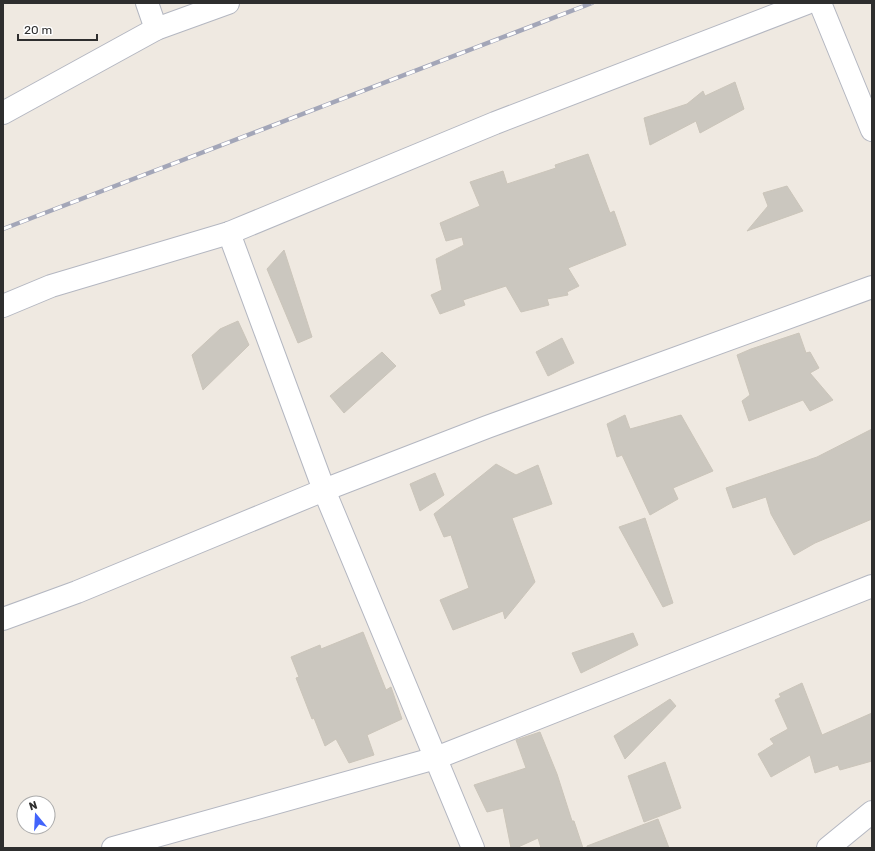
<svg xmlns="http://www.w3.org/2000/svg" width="875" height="851" font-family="Rubik,sans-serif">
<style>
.building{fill:#cbc7bf;stroke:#cbc5ba}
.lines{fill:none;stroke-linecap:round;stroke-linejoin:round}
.street-casing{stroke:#b4b7c1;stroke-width:24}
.street{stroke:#fff;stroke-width:22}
.rail-casing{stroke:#a3a6b8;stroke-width:4.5}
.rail{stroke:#fff;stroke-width:3;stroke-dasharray:9;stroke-linecap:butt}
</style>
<rect width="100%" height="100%" fill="#efe9e1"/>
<g class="building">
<polygon points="735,82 744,109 700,133 696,121 650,145 644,118 687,104 703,91 705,96"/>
<polygon points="588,154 610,213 614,211 626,245 568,268 579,286 567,292 568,295 547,299 549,305 521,312 506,286 463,300 465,305 440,314 431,295 442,290 436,259 464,245 462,237 446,241 440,223 480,206 470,182 503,171 507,184 556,168 555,165"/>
<polygon points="787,186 803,211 747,231 768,206 763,193"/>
<polygon points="284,250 312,337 298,343 267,269"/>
<polygon points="238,321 249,345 203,390 192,355 220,329"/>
<polygon points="799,333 806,353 810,352 819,368 810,373 833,400 810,411 803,400 749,421 742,401 750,395 737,355 751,349"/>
<polygon points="562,338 574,363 548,376 536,352"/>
<polygon points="382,352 396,366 344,413 330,396"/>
<polygon points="625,415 630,429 681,415 713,471 673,488 678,499 650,515 622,455 617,457 607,424"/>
<polygon points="872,429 872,519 815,543 794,555 771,514 766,497 733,508 726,488 817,457"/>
<polygon points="496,464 516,475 538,465 552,504 512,518 535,582 505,619 503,611 453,630 440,600 469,588 451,535 444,537 434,514"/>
<polygon points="435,473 444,495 420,511 410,484"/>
<polygon points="645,518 673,603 663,607 619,527"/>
<polygon points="363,632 386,690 391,687 402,719 367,735 374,755 349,763 336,739 325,746 314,718 312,719 296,678 299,677 291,657 320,645 321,649"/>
<polygon points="633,633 638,645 581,673 572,653"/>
<polygon points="802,683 822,735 872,713 872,761 840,770 838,765 815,773 810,755 771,777 758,754 774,744 770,739 788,729 775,700 781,697 779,694"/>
<polygon points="670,699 676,706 625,759 614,736"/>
<polygon points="540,732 557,774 572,821 574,821 583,848 541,848 538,838 516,848 511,848 503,808 487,812 474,785 526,768 516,740"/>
<polygon points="665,762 681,808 644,822 628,776"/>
<polygon points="658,819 669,848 587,848 587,846"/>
</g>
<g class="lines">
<defs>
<g id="street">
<polyline points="147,3 156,29"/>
<polyline points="820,3 872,130"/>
<polyline points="3,113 156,29 228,3"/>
<polyline points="229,233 324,490 473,848"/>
<polyline points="3,306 51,286 229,233 495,123 807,3"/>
<polyline points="3,619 77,592 324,490 487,427 872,287"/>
<polyline points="113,848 436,758 872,586"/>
<polyline points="828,848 872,812"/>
</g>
</defs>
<use href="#street" class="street-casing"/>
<use href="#street" class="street"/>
<defs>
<polyline id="rail" points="3,229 592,3"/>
</defs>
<use href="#rail" class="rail-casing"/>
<use href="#rail" class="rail"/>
</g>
<rect width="875" height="851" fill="none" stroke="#2e2e2e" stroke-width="8"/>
<g transform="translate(36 815) rotate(342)"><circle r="19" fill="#ffffff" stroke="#ababab"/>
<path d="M0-3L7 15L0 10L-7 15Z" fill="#4264fb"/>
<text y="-6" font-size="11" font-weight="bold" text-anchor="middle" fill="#2e2e2e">N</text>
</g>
<path d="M18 34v6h79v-6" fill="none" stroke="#2e2e2e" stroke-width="2"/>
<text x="24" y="34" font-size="12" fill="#2e2e2e" stroke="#ffffff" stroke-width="3" paint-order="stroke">20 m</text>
</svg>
